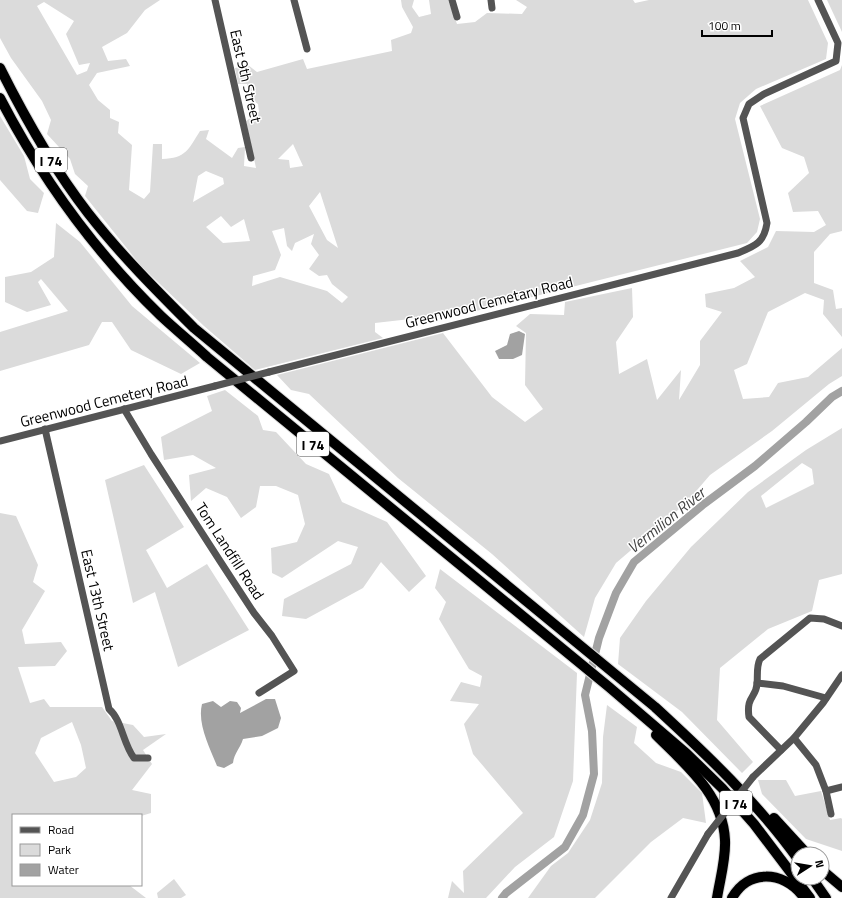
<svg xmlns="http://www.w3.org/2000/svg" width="842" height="898" font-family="'Titillium Web',sans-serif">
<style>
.green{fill:#dbdbdb;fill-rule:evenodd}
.water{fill:#a2a2a2}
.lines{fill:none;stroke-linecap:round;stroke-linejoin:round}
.river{stroke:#a2a2a2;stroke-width:8}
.highway-casing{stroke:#dbdbdb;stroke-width:12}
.minor{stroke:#545454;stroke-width:7}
.highway{stroke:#000;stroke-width:10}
.minor-bridge{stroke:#545454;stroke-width:7}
.labels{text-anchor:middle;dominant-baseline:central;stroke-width:3;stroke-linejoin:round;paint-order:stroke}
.shield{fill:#fff;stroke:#4c4c4c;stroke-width:1}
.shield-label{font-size:14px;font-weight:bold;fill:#000}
.street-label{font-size:15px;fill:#000;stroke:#fff}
.water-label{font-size:16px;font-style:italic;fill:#434343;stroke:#fff}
</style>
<rect width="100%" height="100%" fill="#fff"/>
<g class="green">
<path d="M0 0H160L145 10 127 33 102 47 108 61 126 59 130 66 97 73 89 85 98 100 110 110V118L119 122 118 133 132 145 129 190 144 199 150 192 153 144H162V159C186 158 188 150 200 131L209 130 206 139 232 158 238 148 245 147 244 166 256 168 246 121 259 112 258 104 250 98 247 84H238L235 68 248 65 257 72 303 59 307 69 392 51 391 40 411 33 413 27 402 7 401 0H414L412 7 419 17 431 14 429 0H448L457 24 475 22 487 13 522 14 527 7 516 0H633L635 3 649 0H808L828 43 826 59 756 89 740 103 735 119 760 219 757 232 747 243 472 312 375 323V332L383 338 255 370 204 326 141 266 85 196 88 186 75 174 70 159 47 134 51 120 42 101 11 58 0 38ZM44 2 74 21 66 34 79 65 90 63 87 71 77 75 37 6ZM293 144 303 166 290 168 289 160 278 159ZM206 171 223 178 224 184 193 202 198 176ZM320 192 338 248 327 240 309 206ZM221 216 231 227 244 219 250 241 223 243 206 227ZM284 228 287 246 292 251 295 243 314 234 311 244 319 255 309 269 319 276 327 275 332 284 348 297 342 303 327 291 280 277 252 286 253 276 275 270 281 255 272 231Z"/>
<polygon points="827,0 842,0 842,32"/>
<polygon points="842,65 842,231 830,234 814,252 814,283 833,290 836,309 842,308 842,337 823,314 824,300 805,293 768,312 747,364 734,370 743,399 769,397 778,383 808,377 842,348 842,376 829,384 772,431 710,475 685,504 616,563 595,598 584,637 492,554 398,478 309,394 291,390 277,375 443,333 492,397 525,422 543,409 525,385 526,333 516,326 530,314 564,315 565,302 632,288 633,317 616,342 619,374 647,359 657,400 681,370 679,400 700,365 700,341 722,312 706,307 705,294 734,288 755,277 740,261 768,247 776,231 814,232 826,225 818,211 793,212 788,193 809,173 804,157 782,148 760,106 840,70"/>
<polygon points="0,116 24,156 30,179 44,193 38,213 27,211 0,180"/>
<polygon points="56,223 80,242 132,306 200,363 181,374 131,350 112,322 102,322 89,345 0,371 0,332 68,311 41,279 38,282 51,305 27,312 5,302 5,277 31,272 54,257"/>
<polygon points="225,390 258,416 263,430 276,432 306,464 329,474 342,502 387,522 426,576 409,592 381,562 363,588 306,619 282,616 284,599 351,564 358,547 338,541 282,578 272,573 271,548 297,542 305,524 298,495 276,486 260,486 256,507 241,518 227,497 206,488 191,501 189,475 216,468 193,455 164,460 161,437 212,411 207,396"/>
<path d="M842 428V574L819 580 812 611 768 629 720 668 717 720 753 762 742 773 682 712 618 664 620 638 646 601 691 547 748 492 806 450ZM802 463 812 469 814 484 766 508 761 496Z"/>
<polygon points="144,465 184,527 146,550 167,588 207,564 249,630 178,667 155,592 133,603 105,480"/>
<path d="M0 513 16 516 38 565 33 582 45 591 22 630 25 644 61 642 67 651 55 666 18 667 30 703 44 699 50 707H102L112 721 133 725 144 737 166 734 143 750 152 764 132 790 151 794V813L141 816 13 815V885H129L146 898H0ZM72 722 81 745 86 768 76 777 54 782 35 753 41 738Z"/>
<polygon points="440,569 577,673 573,781 554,837 515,867 486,898 448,898 452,881 464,893 463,871 523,813 473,754 464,724 479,704 450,701 461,682 480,687 482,676 469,669 439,619 446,602 435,588"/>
<polygon points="607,705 637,727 634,743 656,763 681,772 702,793 706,823 683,818 651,842 595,898 528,898 551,866 568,853 590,820 602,783 603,737"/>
<polygon points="758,780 786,780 795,796 821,791 830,820 841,818 842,819 842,851 806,839 762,794"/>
<polygon points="174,879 186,895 181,898 158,898 157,893"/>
</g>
<g class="water">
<polygon points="519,331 525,334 522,355 513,359 499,359 495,351 507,345 510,334"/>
<path d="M266 699H275L281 718 278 728 262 736 243 739C240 749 234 753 233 763L224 768 217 766C210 748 197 724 202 704L213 701 221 707 230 701 237 702 241 708 240 713Z"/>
</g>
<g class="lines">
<polyline class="river" points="502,898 506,893 565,847 583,815 594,774 592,731 585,695 599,638 616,593 634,562 704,504 755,466 806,422 832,397 842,391"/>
<defs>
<g id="highway">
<path d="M0 68C25 118 53 168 88 213 120 254 157 291 194 328L655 707C706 754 757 802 798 859"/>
<path d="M0 98C42 179 96 253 161 316 176 330 192 343 207 357L609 687 686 753 722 788 754 824 810 898"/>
<path d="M656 735C686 765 723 795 725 840 726 859 720 879 717 898"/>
<polyline points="774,818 807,854"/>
<polyline points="822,870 842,887"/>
<polyline points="812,878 826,898"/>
<path d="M732 898C748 869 783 871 802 895"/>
</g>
</defs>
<use href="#highway" class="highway-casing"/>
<g class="minor">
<polyline points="215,0 251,158"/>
<polyline points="294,0 307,49"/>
<polyline points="452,0 457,17"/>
<polyline points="491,0 492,8"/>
<path d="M269 372 738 253C755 246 764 243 767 223L743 118 749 104 764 94 836 61 838 43 818 0"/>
<polyline points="124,409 151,454 220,561 254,613 272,636 294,671 259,693"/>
<path d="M45 429 109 709C122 720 123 744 134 758H148"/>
<polyline points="0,441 215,386"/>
<polyline points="757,683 783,686 826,698"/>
<polyline points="794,738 816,765 826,791 831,814"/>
<path d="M781 750 749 717C746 696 756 698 757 684 758 676 756 667 760 659L810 618 824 619 842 626"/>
<polyline points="753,777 794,738 823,703 842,675"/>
<polyline points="826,791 842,787"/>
<polyline points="671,898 708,834"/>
</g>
<use href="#highway" class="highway"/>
<g class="minor-bridge">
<polyline points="215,386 269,372"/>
<polyline points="708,834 753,777"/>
</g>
</g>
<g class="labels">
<g class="shield">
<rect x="35" y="148" width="32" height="24" rx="3"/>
<rect x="297" y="432" width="32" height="24" rx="3"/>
<rect x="720" y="791" width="32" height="24" rx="3"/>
</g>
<g class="shield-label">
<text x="51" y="160">I 74</text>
<text x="313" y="444">I 74</text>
<text x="736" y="803">I 74</text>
</g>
<g class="street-label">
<text transform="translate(246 76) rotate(77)">East 9th Street</text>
<text transform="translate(489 302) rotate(-14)">Greenwood Cemetary Road</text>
<text transform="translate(104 401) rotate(-14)">Greenwood Cemetery Road</text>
<text transform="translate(230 551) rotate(57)">Tom Landfill Road</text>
<text transform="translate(98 600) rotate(77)">East 13th Street</text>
</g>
<g class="water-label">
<text transform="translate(666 520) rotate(-39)">Vermilion River</text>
</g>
</g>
<rect x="12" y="814" width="130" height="72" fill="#ffffff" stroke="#999999"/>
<rect x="20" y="827" width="20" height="6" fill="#545454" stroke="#999999"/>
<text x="48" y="834" font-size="12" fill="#000000">Road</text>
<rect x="20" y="844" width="20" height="12" fill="#dbdbdb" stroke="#999999"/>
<text x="48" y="854" font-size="12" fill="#000000">Park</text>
<rect x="20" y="864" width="20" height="12" fill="#a2a2a2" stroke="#999999"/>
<text x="48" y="874" font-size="12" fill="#000000">Water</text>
<g transform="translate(810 866) rotate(78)"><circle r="19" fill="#ffffff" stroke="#999999"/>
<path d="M0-3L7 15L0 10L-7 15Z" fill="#000000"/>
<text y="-6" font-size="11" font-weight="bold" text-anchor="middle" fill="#000000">N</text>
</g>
<path d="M702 30v6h70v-6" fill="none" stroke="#000000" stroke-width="2"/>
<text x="708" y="30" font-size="12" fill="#000000" stroke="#ffffff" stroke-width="3" paint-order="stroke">100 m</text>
</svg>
